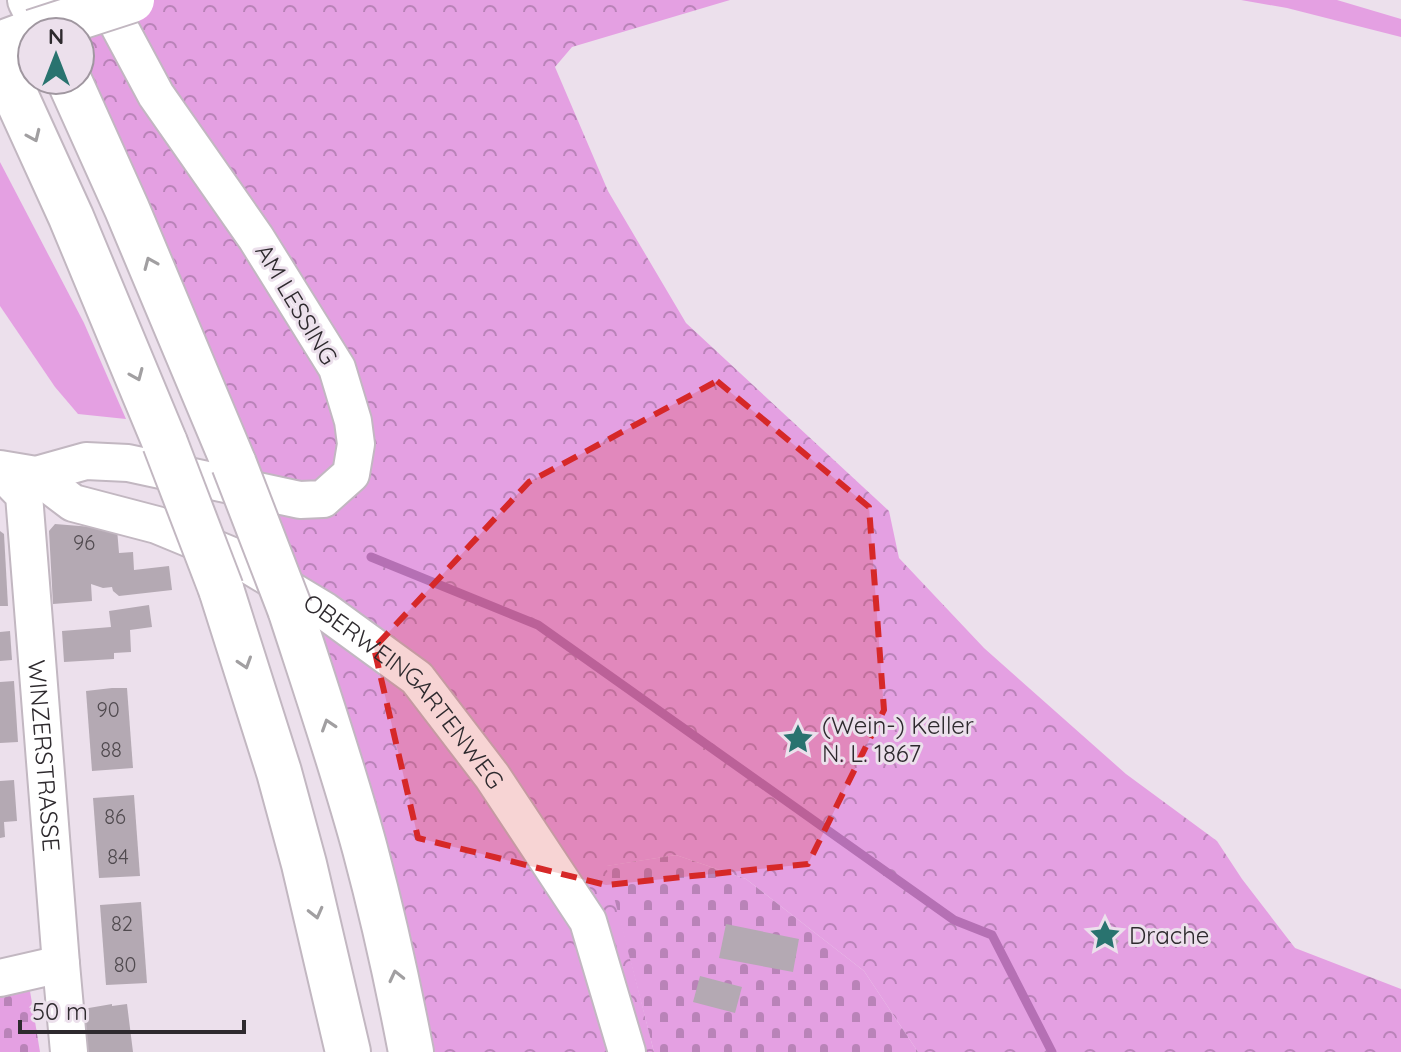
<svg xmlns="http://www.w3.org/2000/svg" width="1401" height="1052" font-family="Quicksand,sans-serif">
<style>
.green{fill:#e4a0e2}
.forest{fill:url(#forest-crowns)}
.cemetery{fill:url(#cemetery-stones)}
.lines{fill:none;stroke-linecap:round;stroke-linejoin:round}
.stream{stroke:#b570b4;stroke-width:9}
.building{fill:#b4a9b3}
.minor-casing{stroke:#c2b7c1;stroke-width:40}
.major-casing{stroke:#c2b7c1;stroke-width:48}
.highway-casing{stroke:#c2b7c1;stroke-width:48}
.minor{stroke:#fff;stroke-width:36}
.major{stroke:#fff;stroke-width:44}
.highway{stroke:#fff;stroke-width:44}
.major-bridge-casing{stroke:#c2b7c1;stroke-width:48;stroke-linecap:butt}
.highway-bridge-casing{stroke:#c2b7c1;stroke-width:48;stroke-linecap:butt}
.major-bridge{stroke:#fff;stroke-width:44}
.highway-bridge{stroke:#fff;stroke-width:44}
.oneway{stroke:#a19fa1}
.marked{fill:#d62828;fill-opacity:0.2;stroke:#d62828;stroke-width:6;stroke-dasharray:16 10;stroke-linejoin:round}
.labels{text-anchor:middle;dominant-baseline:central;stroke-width:6;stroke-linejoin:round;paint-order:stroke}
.number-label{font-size:20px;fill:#504a4f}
.street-label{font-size:24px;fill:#2e2a2e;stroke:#ece0ec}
.poi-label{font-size:24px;fill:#2e2a2e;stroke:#ece0ec;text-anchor:start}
</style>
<defs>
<pattern id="forest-crowns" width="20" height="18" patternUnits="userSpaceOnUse" patternTransform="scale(2)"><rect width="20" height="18" fill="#e4a0e2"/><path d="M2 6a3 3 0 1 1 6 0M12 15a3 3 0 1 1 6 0" fill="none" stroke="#b983b8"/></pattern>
<pattern id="cemetery-stones" width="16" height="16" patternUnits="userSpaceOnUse" patternTransform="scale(2)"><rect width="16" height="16" fill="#e4a0e2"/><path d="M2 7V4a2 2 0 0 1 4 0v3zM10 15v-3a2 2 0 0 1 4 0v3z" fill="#b983b8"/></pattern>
</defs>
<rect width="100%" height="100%" fill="#ece0ec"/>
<g class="green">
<polygon points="1241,0 1337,0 1401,19 1401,37 1287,8"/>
<polygon points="0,162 84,323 126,419 78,414 55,387 0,306"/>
</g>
<polygon class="forest" points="57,0 730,0 572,47 555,67 608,191 686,323 889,511 899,558 984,648 1126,774 1217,841 1242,879 1295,948 1401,989 1401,1052 918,1052 864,971 746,879 676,855 607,866 654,1052 429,1052 315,616 261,472 80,54 80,32 70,32"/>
<g class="cemetery">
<polygon points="676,855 746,879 864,971 918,1052 654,1052 606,866"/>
<polygon points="30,991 40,1052 0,1052 0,998"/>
</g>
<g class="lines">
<polyline class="stream" points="371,557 538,625 954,920 992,935 1052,1052"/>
</g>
<g class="building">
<polygon points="55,524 117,529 119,553 133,552 134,570 169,566 172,590 119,596 113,591 112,587 103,588 91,584 92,601 53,604 49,531"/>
<polygon points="0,531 4,534 8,606 0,606"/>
<polygon points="149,605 152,627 130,630 131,652 114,653 114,659 64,662 62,631 111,627 109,611"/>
<polygon points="10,631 12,660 0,661 0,632"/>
<polygon points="14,681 18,742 0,743 0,682"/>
<polygon points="112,688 127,688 133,768 92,771 86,691"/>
<polygon points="14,780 17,821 4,822 5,837 0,838 0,781"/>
<polygon points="134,795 140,876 99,878 93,798"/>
<polygon points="141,902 147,983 106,985 100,905"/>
<polygon points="726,924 799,939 793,972 719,958"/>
<polygon points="1103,929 1119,941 1114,949 1098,936"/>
<polygon points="700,976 742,987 735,1013 693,1002"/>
<polygon points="112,1004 112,1006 127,1004 133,1052 88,1052 83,1009"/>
</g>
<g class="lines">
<defs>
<g id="minor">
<polyline points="0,469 36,475 86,461 128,463 300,500 323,499 351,474 356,444 353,421 337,368 256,238 156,95 105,0"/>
<path id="s1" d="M0 470 24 495 61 964 69 1052"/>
<path id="s2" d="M36 475 73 503 157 525 237 558 325 611 417 678 492 776 588 921 627 1052"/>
<polyline points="0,978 61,964"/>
</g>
<polyline id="major" points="0,44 32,32"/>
<g id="highway">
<polyline points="30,0 46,32"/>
<polyline points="0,66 15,94 71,217 165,443"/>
<polyline points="69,80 127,209 234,464"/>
<polyline points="221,589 279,772 304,864 348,1052"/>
<path d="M290 609C316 689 343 768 365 849 383 916 398 984 411 1052"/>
</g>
</defs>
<use href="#minor" class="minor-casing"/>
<use href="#major" class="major-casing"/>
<use href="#highway" class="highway-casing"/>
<use href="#minor" class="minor"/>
<use href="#major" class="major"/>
<use href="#highway" class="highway"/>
<defs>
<polyline id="major-bridge" points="33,32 132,0"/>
<g id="highway-bridge">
<polyline points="165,443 221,589"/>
<polyline points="234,464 290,609"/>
</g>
</defs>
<use href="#major-bridge" class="major-bridge-casing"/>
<use href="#highway-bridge" class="highway-bridge-casing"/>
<use href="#major-bridge" class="major-bridge"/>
<use href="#highway-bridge" class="highway-bridge"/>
</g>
<defs><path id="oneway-chevron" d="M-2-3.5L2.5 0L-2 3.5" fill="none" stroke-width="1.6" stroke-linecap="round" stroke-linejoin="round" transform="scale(2)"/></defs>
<g class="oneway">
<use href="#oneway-chevron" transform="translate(34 136) rotate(66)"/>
<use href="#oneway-chevron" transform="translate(150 263) rotate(-113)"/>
<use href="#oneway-chevron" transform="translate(137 375) rotate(67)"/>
<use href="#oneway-chevron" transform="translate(245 663) rotate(72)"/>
<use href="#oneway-chevron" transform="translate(328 725) rotate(-108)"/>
<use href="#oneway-chevron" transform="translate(316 913) rotate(76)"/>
<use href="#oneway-chevron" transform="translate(396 976) rotate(-103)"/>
</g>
<path class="marked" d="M717 381 869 507 884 710 808 864 606 885 418 838 374 648 529 482Z"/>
<defs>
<symbol id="sight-bare" viewBox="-9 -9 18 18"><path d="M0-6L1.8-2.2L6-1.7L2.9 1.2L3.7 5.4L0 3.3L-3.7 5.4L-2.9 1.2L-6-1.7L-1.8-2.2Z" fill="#29736f" stroke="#ece0ec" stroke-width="2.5" paint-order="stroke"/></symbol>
</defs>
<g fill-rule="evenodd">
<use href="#sight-bare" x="776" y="717" width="44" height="44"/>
<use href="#sight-bare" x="1083" y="913" width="44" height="44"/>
</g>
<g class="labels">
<g class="number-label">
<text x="84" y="542">96</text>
<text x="108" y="709">90</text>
<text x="111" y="749">88</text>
<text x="115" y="816">86</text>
<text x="118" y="856">84</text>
<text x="122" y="923">82</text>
<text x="125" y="964">80</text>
</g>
<g class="street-label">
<text transform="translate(297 304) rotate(59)">AM LESSING</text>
<text stroke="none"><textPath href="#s2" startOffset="436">OBERWEINGARTENWEG</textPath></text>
<text stroke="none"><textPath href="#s1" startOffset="296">WINZERSTRASSE</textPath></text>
</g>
<g class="poi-label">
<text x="822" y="725">(Wein-) Keller<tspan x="822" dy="28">N. L. 1867</tspan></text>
<text x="1129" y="935">Drache</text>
</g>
</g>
<g transform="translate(56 56)"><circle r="38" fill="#ece0ec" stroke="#a097a0" stroke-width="2"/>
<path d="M0-6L14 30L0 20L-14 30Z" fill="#29736f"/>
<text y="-12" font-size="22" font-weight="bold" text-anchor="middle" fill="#2e2a2e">N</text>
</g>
<path d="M20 1020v12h224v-12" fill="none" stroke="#2e2a2e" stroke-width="4"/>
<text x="32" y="1020" font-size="24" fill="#2e2a2e" stroke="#ece0ec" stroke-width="6" paint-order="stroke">50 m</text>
</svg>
